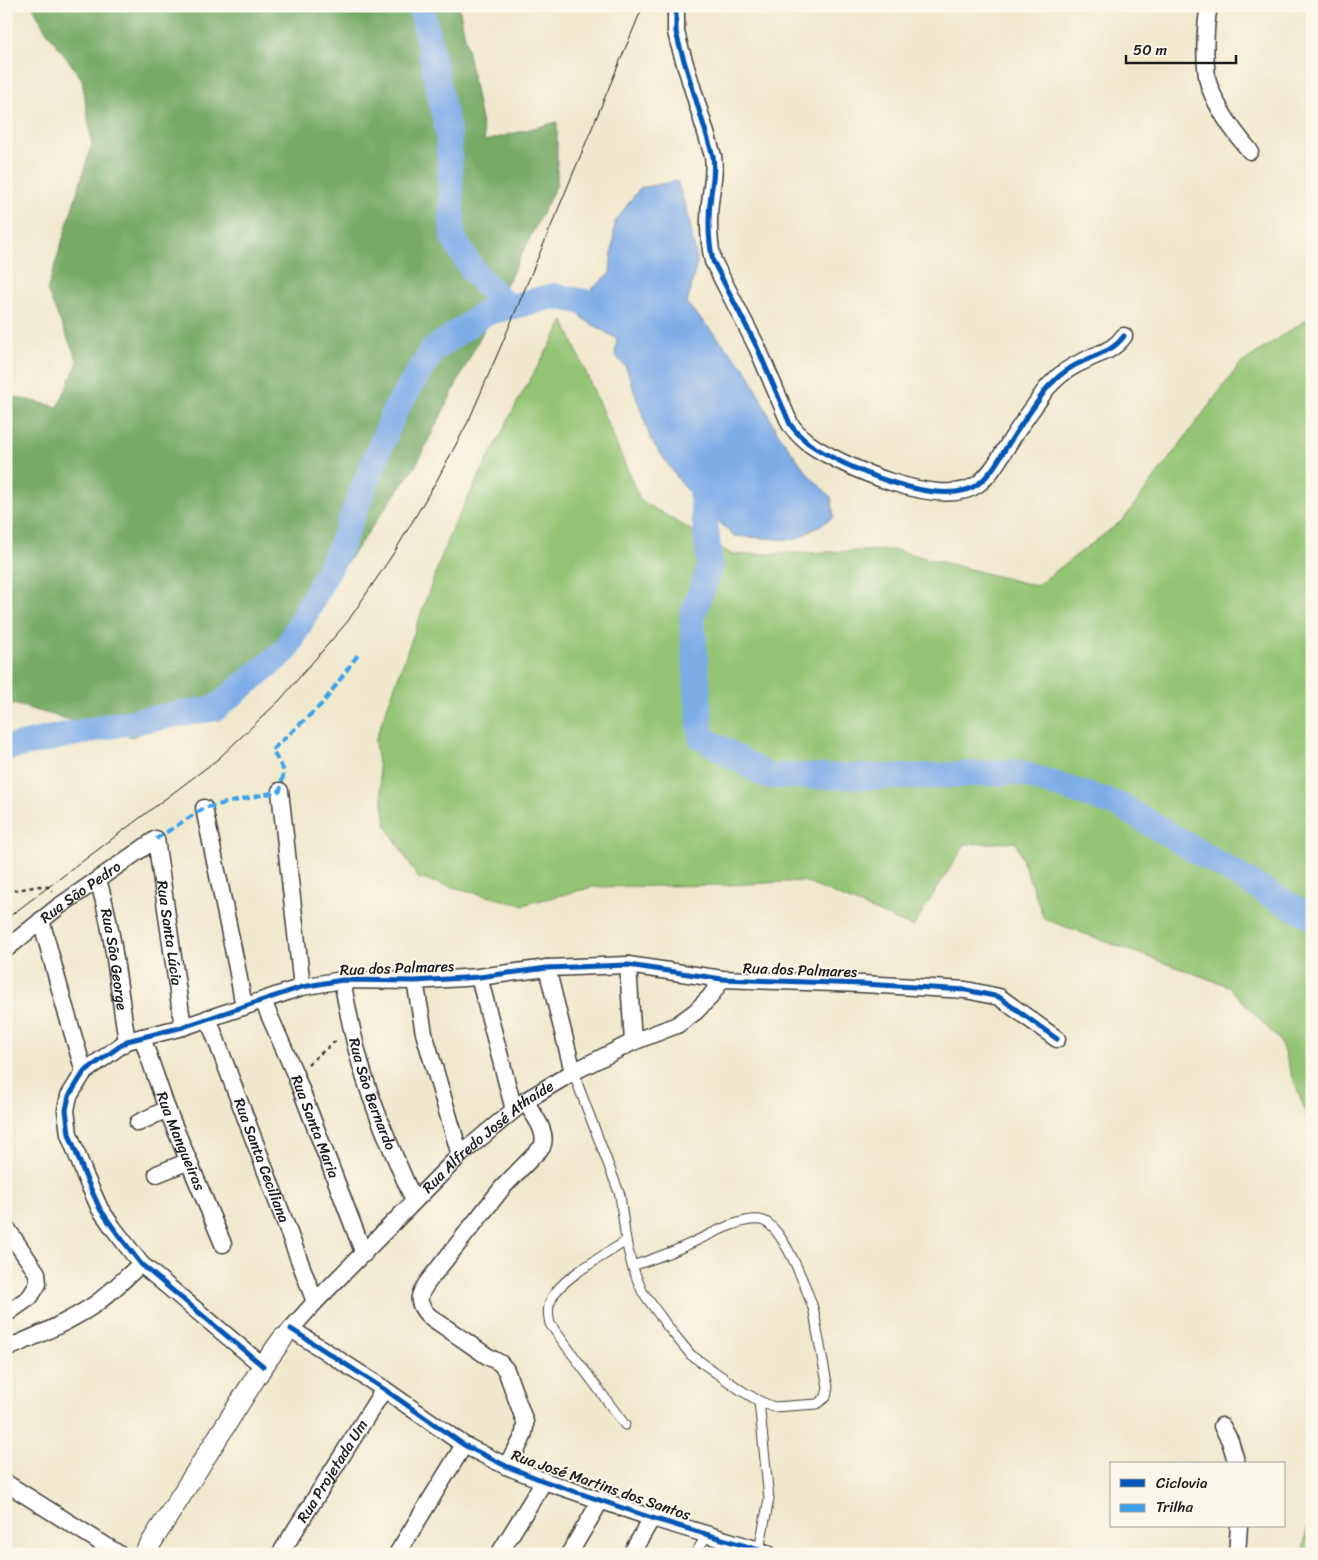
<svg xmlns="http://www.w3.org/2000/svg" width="1318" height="1560" font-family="Sriracha,sans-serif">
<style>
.green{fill:#93c474;stroke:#587048}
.forest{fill:#76aa66;stroke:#496341}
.water{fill:#7eace7;stroke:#4d6482}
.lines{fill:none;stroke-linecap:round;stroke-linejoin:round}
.river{stroke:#7eace7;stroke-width:26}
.service-casing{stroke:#3c3b36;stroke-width:11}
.minor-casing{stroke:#3c3b36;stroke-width:19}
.tertiary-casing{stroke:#3c3b36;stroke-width:22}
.path{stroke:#3c3b36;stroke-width:2.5;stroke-dasharray:4 4;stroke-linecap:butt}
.service{stroke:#fff;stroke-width:9}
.minor{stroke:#fff;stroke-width:16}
.tertiary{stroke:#fff;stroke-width:20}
.tram{stroke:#1c1c1c;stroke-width:1}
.quiet{stroke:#3da2ea;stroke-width:4;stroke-dasharray:8 4;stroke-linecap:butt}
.cycleway-casing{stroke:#fbf7ec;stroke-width:8}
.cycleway{stroke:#0057b8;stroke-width:5}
.labels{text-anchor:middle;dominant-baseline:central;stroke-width:4;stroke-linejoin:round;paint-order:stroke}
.street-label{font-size:15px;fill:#1c1c1c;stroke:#fbf7ec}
</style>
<rect width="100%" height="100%" fill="#fbf7ec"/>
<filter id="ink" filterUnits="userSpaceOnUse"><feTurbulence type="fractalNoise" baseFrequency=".02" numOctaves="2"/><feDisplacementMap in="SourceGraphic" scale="10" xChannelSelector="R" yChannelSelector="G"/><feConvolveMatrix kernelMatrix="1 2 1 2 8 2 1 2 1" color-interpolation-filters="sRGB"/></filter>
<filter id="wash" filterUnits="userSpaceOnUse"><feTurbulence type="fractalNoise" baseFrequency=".0096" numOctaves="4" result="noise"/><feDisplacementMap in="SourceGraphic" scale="20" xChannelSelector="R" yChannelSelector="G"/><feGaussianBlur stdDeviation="1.12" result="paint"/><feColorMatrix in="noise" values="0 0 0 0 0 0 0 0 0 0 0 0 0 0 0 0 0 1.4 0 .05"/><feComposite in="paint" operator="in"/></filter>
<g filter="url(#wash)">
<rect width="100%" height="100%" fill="#f0e8cc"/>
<g class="green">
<polygon points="1312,316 1312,1131 1280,1041 1228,986 1044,919 1016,842 965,844 913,927 803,881 729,885 593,887 522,905 418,878 386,825 375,741 450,533 520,397 564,321 640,500 733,555 895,550 1036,586 1123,520 1240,364"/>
<polygon points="1312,1506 1312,1554 1302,1554"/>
</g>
<polygon class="forest" points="33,6 459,6 485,141 557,122 557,184 416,465 261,683 132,737 13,704 6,683 6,395 58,407 78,362 47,291 92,144 82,79 44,28"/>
<polygon class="water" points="677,181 688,214 697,262 687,304 746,369 777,432 808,474 831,497 834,517 795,540 733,536 681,483 651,440 626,367 615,355 617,339 582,318 577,291 589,292 610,273 615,222 640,188"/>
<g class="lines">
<g class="river">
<polyline points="421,6 448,132 453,238 474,272 507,307"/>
<polyline points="694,471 701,489 710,566 692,616 701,737 767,776 911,777 1017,772 1121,806 1271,895 1312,917"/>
<polyline points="6,748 114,725 216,708 286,650 340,547 395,410 433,350 485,313 554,296 605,306 610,312"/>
</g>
</g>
</g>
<g filter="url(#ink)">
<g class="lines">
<defs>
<g id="service">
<path d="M573 1072 620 1195 626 1241 632 1266 642 1291 668 1327 691 1355 742 1391 759 1401 774 1407 817 1404 826 1397 828 1387C824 1369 821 1350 817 1331 816 1323 815 1313 812 1305 806 1287 781 1222 760 1220 737 1218 706 1237 685 1246 668 1254 650 1260 632 1266"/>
<path d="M625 1425 550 1324C548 1315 547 1307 552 1298 561 1278 607 1254 626 1241"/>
<polyline points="759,1550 769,1499 759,1401"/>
<polyline points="695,1554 707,1535"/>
</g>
<g id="minor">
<path d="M676 6V32L679 44 713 156C715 171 713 179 711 194 708 216 708 239 713 261L757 347 790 424C795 431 801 437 808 443 841 466 942 511 978 484 990 475 998 461 1006 448 1016 432 1027 416 1038 401 1042 395 1046 388 1052 383 1061 373 1074 365 1086 360 1102 352 1113 351 1124 336"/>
<path d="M1209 6C1205 26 1203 70 1210 88 1219 112 1234 132 1250 151"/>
<polyline points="280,791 302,987"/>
<polyline points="204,808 237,968 244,1007"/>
<path id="s1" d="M98 880C114 932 118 987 127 1041"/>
<polyline points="41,920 64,1004 84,1072"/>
<path id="s2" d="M6 949 58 907 156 839 183 1027"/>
<polyline points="628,965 633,1042"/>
<polyline points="547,968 573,1072"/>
<polyline points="479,977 514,1110"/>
<path id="s3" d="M342 980C349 1017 356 1053 368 1088 381 1127 398 1164 414 1201"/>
<polyline points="415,981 424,1033 460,1155"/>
<path id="s4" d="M263 1001 295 1074 364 1254"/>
<path id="s5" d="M208 1018 315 1302"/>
<path id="s6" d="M142 1037 167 1109 223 1244"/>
<polyline points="138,1123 167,1109"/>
<polyline points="157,1174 189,1161"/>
<polyline points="6,1227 37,1273 38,1284 30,1297 6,1314"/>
<polyline points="291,1329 384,1389 464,1445 506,1466 544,1481 652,1518 759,1550 768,1554"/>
<path id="s7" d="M283 1338 315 1302 460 1155 514 1110 525 1101 573 1072 633 1042 677 1025 695 1012 710 997 722 979"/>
<path d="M6 1349C36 1336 67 1323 94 1305 111 1293 126 1277 141 1264"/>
<polyline points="263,1366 141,1264 114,1229 100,1209 86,1178 69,1134 66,1110 69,1096 84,1072 127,1041 183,1027 302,987 342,980 415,981 479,977 547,968 628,965 722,979 863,984 966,990 999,997 1057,1039"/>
<polyline points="1222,1426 1230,1441 1237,1464"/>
<path d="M506 1466C514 1452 526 1439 525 1422L506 1370 500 1363 487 1356 429 1316C414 1301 419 1294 430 1279L503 1187 542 1147C549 1132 532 1113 525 1101"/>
<polyline points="6,1483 119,1554"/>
<path id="s8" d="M280 1554 384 1389"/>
<polyline points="397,1554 464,1445"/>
<polyline points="499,1554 544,1481"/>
<polyline points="569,1554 601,1500"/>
<polyline points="631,1554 652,1518"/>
<polyline points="1237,1554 1239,1526"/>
</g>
<polyline id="tertiary" points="144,1554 263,1366 283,1338"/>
</defs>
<use href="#service" class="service-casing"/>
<use href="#minor" class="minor-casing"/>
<use href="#tertiary" class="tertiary-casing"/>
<g class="path">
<polyline points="6,892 39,886 49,887 53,892"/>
<polyline points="308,1064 338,1039"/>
</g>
<use href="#service" class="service"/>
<use href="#minor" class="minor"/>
<use href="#tertiary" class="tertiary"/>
<polyline class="tram" points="6,919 218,759 280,700 348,621 395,551 437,480 469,420 504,339 643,6"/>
<polyline class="quiet" points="156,839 204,808 280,791 284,771 272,750 323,703 359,653"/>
<defs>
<g id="cycleway">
<path d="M676 6V32L679 44 713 156C715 171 713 179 711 194 708 216 708 239 713 261L757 347 790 424C795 431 801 437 808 443 841 466 942 511 978 484 990 475 998 461 1006 448 1016 432 1027 416 1038 401 1042 395 1046 388 1052 383 1061 373 1074 365 1086 360 1102 352 1113 351 1124 336"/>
<polyline points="291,1329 384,1389 464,1445 506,1466 544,1481 652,1518 759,1550 768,1554"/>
<polyline points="263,1366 141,1264 114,1229 100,1209 86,1178 69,1134 66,1110 69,1096 84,1072 127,1041 183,1027 302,987 342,980 415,981 479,977 547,968 628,965 722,979 863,984 966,990 999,997 1057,1039"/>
</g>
</defs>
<use href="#cycleway" class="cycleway-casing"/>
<use href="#cycleway" class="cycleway"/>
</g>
</g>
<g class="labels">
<g class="street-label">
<text stroke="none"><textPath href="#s2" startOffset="94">Rua São Pedro</textPath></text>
<text stroke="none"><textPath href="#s2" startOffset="281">Rua Santa Lúcia</textPath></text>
<text stroke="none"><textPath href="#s1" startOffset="81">Rua São George</textPath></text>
<text transform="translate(397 968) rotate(-2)">Rua dos Palmares</text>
<text transform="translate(800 970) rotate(2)">Rua dos Palmares</text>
<text stroke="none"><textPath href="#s3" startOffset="118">Rua São Bernardo</textPath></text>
<text stroke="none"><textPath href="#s4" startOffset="136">Rua Santa Maria</textPath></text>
<text stroke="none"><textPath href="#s7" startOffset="288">Rua Alfredo José Athaíde</textPath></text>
<text stroke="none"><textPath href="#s6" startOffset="111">Rua Mangueiras</textPath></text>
<text stroke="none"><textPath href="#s5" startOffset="152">Rua Santa Ceciliana</textPath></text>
<text stroke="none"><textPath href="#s8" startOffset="98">Rua Projetada Um</textPath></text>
<text transform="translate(601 1485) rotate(19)">Rua José Martins dos Santos</text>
</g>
</g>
<rect width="1318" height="1560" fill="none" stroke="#fbf7ec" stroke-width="25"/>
<rect x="1110" y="1462" width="175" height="65" fill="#fbf7ec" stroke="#a29f99"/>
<rect x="1120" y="1479" width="25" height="8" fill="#0057b8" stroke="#a29f99"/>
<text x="1156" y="1488" font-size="15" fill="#1c1c1c">Ciclovia</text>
<rect x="1120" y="1504" width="25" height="8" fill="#3da2ea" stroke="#a29f99"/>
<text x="1156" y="1512" font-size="15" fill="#1c1c1c">Trilha</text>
<path d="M1126 55v8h110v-8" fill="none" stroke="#1c1c1c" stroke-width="2.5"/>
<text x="1133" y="55" font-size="15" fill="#1c1c1c" stroke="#fbf7ec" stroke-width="4" paint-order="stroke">50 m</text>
</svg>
